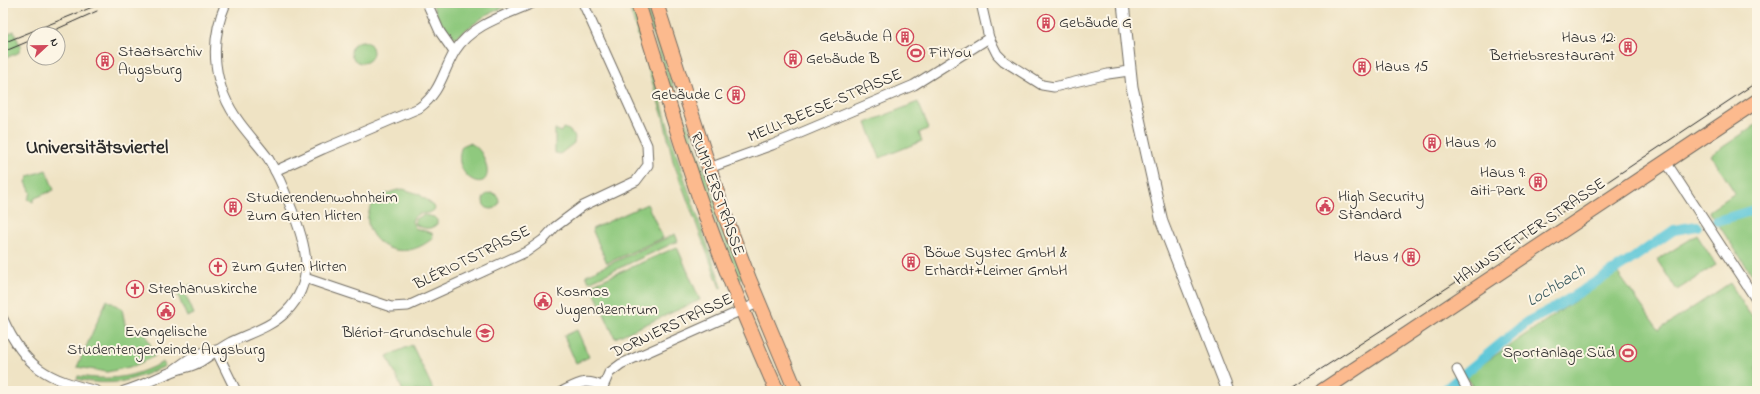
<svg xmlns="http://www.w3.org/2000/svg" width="1760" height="394" font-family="'Indie Flower',sans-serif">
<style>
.green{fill:#8fc97e;stroke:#5d7a54}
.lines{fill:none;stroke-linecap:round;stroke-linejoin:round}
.canal{stroke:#5dc7d8;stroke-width:10}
.minor-casing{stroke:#706b61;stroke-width:11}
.tertiary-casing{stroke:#706b61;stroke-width:13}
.primary-casing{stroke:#706b61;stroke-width:16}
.minor{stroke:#fff;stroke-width:9}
.tertiary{stroke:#fff;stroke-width:11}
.primary{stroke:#fcba8e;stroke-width:14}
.tram{stroke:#2b2b2b;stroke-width:1}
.labels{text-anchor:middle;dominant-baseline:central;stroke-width:4;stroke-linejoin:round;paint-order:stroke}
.poi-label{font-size:16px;fill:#2b2b2b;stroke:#fcf5e5;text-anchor:start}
.street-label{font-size:16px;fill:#2b2b2b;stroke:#fcf5e5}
.water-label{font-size:17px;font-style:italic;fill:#3a5a5f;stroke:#fcf5e5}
.district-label{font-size:20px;font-weight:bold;fill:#2b2b2b;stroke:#fcf5e5}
</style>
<rect width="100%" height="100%" fill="#fcf5e5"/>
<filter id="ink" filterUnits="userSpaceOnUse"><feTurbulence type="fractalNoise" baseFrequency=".025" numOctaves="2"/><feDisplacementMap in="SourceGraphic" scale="8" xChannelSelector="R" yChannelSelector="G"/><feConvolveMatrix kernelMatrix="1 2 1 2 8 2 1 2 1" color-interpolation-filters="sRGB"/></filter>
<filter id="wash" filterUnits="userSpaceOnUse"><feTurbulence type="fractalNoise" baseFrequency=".012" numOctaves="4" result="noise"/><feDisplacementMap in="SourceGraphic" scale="16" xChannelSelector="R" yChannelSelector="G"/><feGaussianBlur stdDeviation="0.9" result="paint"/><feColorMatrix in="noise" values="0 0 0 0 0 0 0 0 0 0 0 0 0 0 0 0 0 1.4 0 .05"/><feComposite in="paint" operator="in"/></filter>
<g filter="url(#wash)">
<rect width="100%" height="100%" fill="#efe3c4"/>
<g class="green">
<path d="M432 3H514L486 15 456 37C442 36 437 14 432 3Z"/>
<polygon points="628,3 632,3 679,163 722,287 720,288 673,161 664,120"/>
<polygon points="643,3 646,3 674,88 743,277 736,280 697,173"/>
<polygon points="14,31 21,48 18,53 3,59 3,36"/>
<circle cx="362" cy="52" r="11"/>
<polygon points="918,102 929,128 919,133 922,141 880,158 866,123"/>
<polygon points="1757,124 1757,282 1709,211 1735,193 1711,155"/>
<polygon points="563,128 569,130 575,137 574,143 560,154 555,153 555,129 561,132"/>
<path d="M469 143C478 146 482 153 485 161 498 199 448 179 462 146Z"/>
<polygon points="46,170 54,190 35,198 33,202 28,199 31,193 26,182 29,176"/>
<path d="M403 189 419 194 434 206 435 209C428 217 417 209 412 221L415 228 432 233 433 238C382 281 332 201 403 189Z"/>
<circle cx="491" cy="201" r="8"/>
<polygon points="647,204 663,238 607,263 592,229"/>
<path d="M424 215 434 217 437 220V224C431 230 424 229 416 225L415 219Z"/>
<polygon points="675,234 678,241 589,282 586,275"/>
<polygon points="1697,235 1716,265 1677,290 1657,260"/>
<polygon points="677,247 700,300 615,338 591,285"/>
<polygon points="1617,272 1659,330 1730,283 1749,313 1757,319 1757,391 1476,391 1465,376"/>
<polygon points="192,284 193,287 184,291 194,314 187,317 176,291"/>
<polygon points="107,300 122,309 127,334 143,328 155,356 134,366 107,372 77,367"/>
<polygon points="577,330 589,357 576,363 564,336"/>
<polygon points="412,345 434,391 403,391 387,356"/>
<path d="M163 362 165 366C133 381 112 387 77 379L78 376C111 381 133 378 163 362Z"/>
</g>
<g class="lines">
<g class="canal">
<polyline points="1717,221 1757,209"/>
<polyline points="1443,391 1527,322 1556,307 1626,263 1674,230 1697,226"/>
</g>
</g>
</g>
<g filter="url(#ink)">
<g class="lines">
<defs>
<g id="minor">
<polyline points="427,3 440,32 454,52"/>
<polyline points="981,3 989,38 997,54 1004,61 1042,85 1054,87 1108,74 1129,71"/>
<polyline points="1666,162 1757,301"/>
<polyline points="709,168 772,145 914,85 989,38"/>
<path d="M275 171 323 149 419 108C441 92 442 73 455 51 471 25 506 15 533 3"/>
<polyline points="305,278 391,307 408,306 526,252 543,240 555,227 583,206 636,181 648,165 647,145 583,3"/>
<path d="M3 319C25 368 47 379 97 391"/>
<polyline points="216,350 236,391"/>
<polyline points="175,369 196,354 213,351"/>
<polyline points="1457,370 1468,391"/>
<polyline points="603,387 609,373 621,364 758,303"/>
<path d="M124 391C141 386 156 378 172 372 181 368 192 367 200 362 211 355 220 348 231 342 250 333 271 327 286 312 318 280 305 241 290 205 284 189 277 173 268 158 259 146 249 135 240 123 213 87 208 44 226 3"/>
<path d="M563 391C579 383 586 378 603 387"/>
</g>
<polyline id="tertiary" points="1123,3 1132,87 1162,222 1228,391"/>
<g id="primary">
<path d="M638 3C660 74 680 144 705 214 727 274 751 333 777 391"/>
<polyline points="656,3 722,208 749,279 796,391"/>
<polyline points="1322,391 1757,101"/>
</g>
</defs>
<use href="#minor" class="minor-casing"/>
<use href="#tertiary" class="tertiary-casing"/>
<use href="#primary" class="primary-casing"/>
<use href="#minor" class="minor"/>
<use href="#tertiary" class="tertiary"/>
<use href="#primary" class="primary"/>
<g class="tram">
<polyline points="114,4 117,3"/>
<polyline points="46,34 97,11"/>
<polyline points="3,43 95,6"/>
<polyline points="3,52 34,39"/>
<polyline points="1287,391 1478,268 1757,82"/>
</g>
</g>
</g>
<defs>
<symbol id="building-ring" viewBox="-11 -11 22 22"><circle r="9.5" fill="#fcf5e5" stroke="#d1495b" stroke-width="1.5"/><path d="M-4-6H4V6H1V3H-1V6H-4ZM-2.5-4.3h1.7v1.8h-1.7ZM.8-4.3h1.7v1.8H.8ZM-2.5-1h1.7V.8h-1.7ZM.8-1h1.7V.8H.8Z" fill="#d1495b"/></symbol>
<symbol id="stadium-ring" viewBox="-11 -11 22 22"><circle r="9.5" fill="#fcf5e5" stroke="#d1495b" stroke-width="1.5"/><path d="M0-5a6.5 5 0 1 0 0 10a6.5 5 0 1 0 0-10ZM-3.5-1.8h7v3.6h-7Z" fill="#d1495b"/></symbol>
<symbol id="civic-ring" viewBox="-11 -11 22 22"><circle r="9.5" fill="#fcf5e5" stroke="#d1495b" stroke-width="1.5"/><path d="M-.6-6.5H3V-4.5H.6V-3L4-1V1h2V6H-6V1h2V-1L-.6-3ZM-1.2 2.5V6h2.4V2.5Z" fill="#d1495b"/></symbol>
<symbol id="church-ring" viewBox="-11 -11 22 22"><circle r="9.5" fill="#fcf5e5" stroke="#d1495b" stroke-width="1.5"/><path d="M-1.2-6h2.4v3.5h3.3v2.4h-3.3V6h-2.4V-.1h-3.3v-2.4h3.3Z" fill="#d1495b"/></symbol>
<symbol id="school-ring" viewBox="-11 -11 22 22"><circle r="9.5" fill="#fcf5e5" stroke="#d1495b" stroke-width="1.5"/><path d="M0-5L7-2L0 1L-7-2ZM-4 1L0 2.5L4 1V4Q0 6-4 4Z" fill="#d1495b"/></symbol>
</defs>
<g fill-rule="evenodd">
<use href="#building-ring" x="1036" y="13" width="20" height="20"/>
<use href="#building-ring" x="895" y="27" width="20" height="20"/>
<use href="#building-ring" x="1618" y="37" width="20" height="20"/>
<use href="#stadium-ring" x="906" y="43" width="20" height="20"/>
<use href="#building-ring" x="783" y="49" width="20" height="20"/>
<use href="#building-ring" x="95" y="51" width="20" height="20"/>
<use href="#building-ring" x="1352" y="57" width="20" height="20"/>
<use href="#building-ring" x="726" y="85" width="20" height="20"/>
<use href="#building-ring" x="1422" y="133" width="20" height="20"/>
<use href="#building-ring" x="1528" y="172" width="20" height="20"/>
<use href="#civic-ring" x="1315" y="196" width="20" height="20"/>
<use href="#building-ring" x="223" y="197" width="20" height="20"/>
<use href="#building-ring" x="1401" y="247" width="20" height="20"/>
<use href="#building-ring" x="901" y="252" width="20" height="20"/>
<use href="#church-ring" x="208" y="257" width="20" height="20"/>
<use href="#church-ring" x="125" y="279" width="20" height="20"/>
<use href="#civic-ring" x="533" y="291" width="20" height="20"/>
<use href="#civic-ring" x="156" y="301" width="20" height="20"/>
<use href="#school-ring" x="475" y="323" width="20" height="20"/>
<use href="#stadium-ring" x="1618" y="343" width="20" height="20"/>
</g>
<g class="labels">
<g class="poi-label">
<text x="1059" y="23">Gebäude G</text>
<text x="892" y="37" text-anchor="end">Gebäude A</text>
<text x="1615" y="38" text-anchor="end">Haus 12:<tspan x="1615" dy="18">Betriebsrestaurant</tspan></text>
<text x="118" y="52">Staatsarchiv<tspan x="118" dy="18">Augsburg</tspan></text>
<text x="929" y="53">FitYou</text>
<text x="806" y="59">Gebäude B</text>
<text x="1375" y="67">Haus 15</text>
<text x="723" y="95" text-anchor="end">Gebäude C</text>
<text x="1445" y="143">Haus 10</text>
<text x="1525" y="173" text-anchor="end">Haus 9:<tspan x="1525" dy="18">aiti-Park</tspan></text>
<text x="1338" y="197">High Security<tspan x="1338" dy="18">Standard</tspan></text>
<text x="246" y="198">Studierendenwohnheim<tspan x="246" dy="18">Zum Guten Hirten</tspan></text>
<text x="924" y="253">Böwe Systec GmbH &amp;<tspan x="924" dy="18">Erhardt+Leimer GmbH</tspan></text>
<text x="1398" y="257" text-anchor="end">Haus 1</text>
<text x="231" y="267">Zum Guten Hirten</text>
<text x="148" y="289">Stephanuskirche</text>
<text x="556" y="292">Kosmos<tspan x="556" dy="18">Jugendzentrum</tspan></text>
<text x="166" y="332" text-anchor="middle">Evangelische<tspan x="166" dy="18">Studentengemeinde Augsburg</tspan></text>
<text x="472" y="333" text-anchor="end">Blériot-Grundschule</text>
<text x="1615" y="353" text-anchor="end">Sportanlage Süd</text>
</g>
<g class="street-label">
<text transform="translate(825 106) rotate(-23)">MELLI-BEESE-STRASSE</text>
<text transform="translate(717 194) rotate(70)">RUMPLERSTRASSE</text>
<text transform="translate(1530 232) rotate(-34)">HAUNSTETTER STRASSE</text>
<text transform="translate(472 258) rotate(-26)">BLÉRIOTSTRASSE</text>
<text transform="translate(672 326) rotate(-25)">DORNIERSTRASSE</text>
</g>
<g class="water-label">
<text transform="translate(1556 286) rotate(-31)">Lochbach</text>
</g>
<g class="district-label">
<text x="97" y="148">Universitätsviertel</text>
</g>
</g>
<rect width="1760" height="394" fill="none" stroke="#fcf5e5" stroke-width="16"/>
<g transform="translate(46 46) rotate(68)"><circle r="19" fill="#fcf5e5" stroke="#a8a49b"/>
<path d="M0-3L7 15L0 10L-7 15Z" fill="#d1495b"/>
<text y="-6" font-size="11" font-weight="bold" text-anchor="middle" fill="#2b2b2b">N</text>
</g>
</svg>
